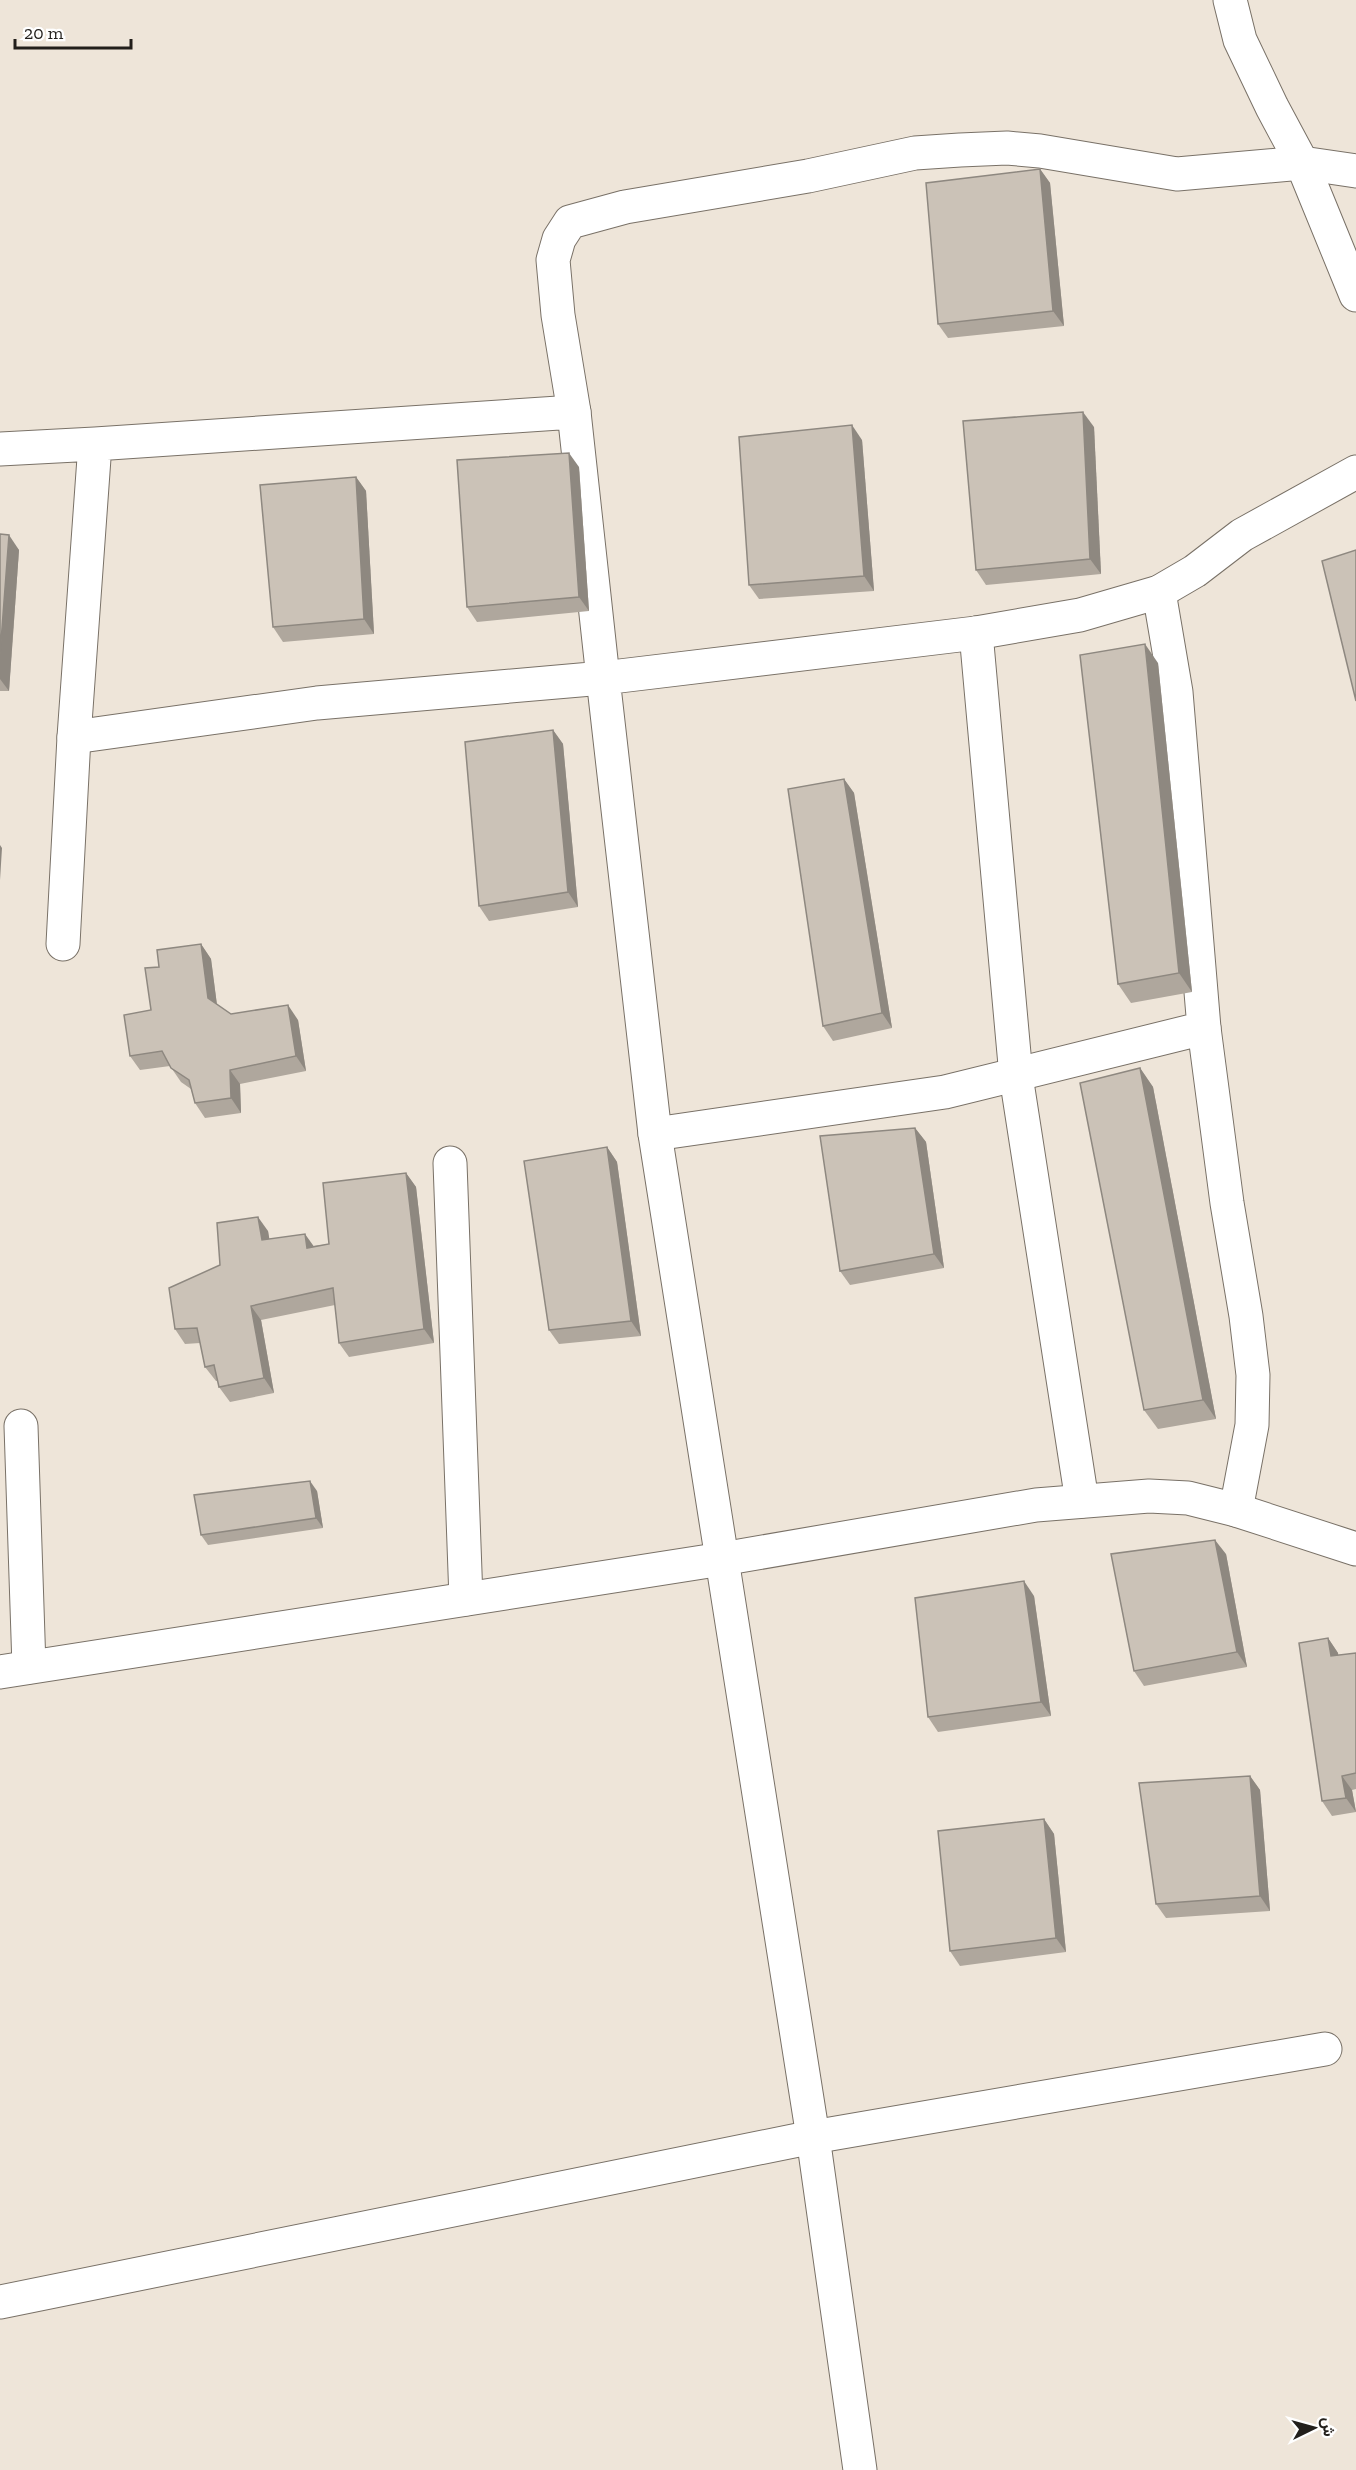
<svg xmlns="http://www.w3.org/2000/svg" width="1356" height="2470" font-family="'Zilla Slab',Vazirmatn,serif">
<style>
.lines{fill:none;stroke-linecap:round;stroke-linejoin:round}
.minor-casing{stroke:#797167;stroke-width:35}
.minor{stroke:#fff;stroke-width:33}
.wall{fill:#afa79d}
.shaded-wall{fill:#8e8880}
.building{fill:#cbc2b7;stroke:#8e8880;stroke-width:1.5}
</style>
<rect width="100%" height="100%" fill="#eee5d9"/>
<g class="lines">
<defs>
<g id="minor">
<polyline points="1230,0 1240,40 1272,107 1302,163 1356,295"/>
<polyline points="574,412 558,315 553,260 559,239 570,222 625,207 808,176 915,153 960,150 1007,148 1040,151 1177,174 1302,163 1356,171"/>
<polyline points="0,449 95,444 574,412 603,678 317,703 74,737 95,444"/>
<polyline points="976,633 1016,1076 1082,1501"/>
<polyline points="63,944 74,737"/>
<polyline points="1204,1028 1227,1203 1246,1316 1253,1375 1252,1425 1236,1510"/>
<polyline points="655,1134 945,1092 1204,1028 1176,692 1159,592"/>
<polyline points="450,1163 466,1599"/>
<polyline points="21,1426 29,1667"/>
<polyline points="0,1672 722,1559 1036,1505 1149,1496 1188,1498 1236,1510 1356,1549"/>
<polyline points="1325,2049 813,2137 655,1134 603,678 976,633 1080,615 1159,592 1195,571 1242,535 1356,472"/>
<polyline points="0,2302 813,2137 860,2470"/>
</g>
</defs>
<use href="#minor" class="minor-casing"/>
<use href="#minor" class="minor"/>
</g>
<g class="wall">
<polygon points="1040,169 1050,183 1064,326 948,338 938,324"/>
<polygon points="1094,427 1101,574 986,585 976,570"/>
<polygon points="862,440 874,591 759,599 749,585"/>
<polygon points="579,467 589,611 477,622 467,607"/>
<polygon points="356,477 366,491 374,634 283,642 273,627"/>
<polygon points="0,534 19,550 9,691 0,691"/>
<polygon points="1158,663 1192,992 1131,1003 1118,984"/>
<polygon points="553,730 563,744 578,907 489,921 479,906"/>
<polygon points="844,779 854,793 892,1028 833,1041 823,1026"/>
<polygon points="201,944 211,959 217,1005 231,1014 298,1020 306,1071 240,1084 241,1113 205,1118 195,1103 191,1089 181,1082 170,1066 140,1070 130,1056 151,1010 159,967"/>
<polygon points="1140,1068 1153,1087 1216,1419 1158,1429 1144,1410"/>
<polygon points="915,1128 926,1142 944,1268 850,1285 840,1271"/>
<polygon points="607,1147 617,1162 641,1336 559,1344 549,1330"/>
<polygon points="406,1173 416,1187 434,1343 349,1357 339,1343 335,1305 261,1320 274,1393 230,1402 219,1387 218,1381 216,1381 205,1367 200,1343 185,1344 175,1329 220,1265 268,1231 269,1239 313,1246 329,1244"/>
<polygon points="317,1491 323,1528 208,1545 201,1535"/>
<polygon points="1226,1554 1247,1667 1144,1686 1134,1671"/>
<polygon points="1034,1596 1051,1716 938,1732 928,1717"/>
<polygon points="1328,1638 1338,1653 1338,1655 1356,1653 1356,1789 1352,1790 1356,1812 1332,1816 1322,1801"/>
<polygon points="1250,1776 1260,1790 1270,1911 1166,1918 1156,1904"/>
<polygon points="1044,1819 1054,1834 1066,1952 960,1966 950,1951"/>
</g>
<g class="shaded-wall">
<polygon points="1040,169 1050,183 1064,326 1053,311"/>
<polygon points="1083,412 1094,427 1101,574 1090,559"/>
<polygon points="852,425 862,440 874,591 864,576"/>
<polygon points="569,453 579,467 589,611 579,597"/>
<polygon points="356,477 366,491 374,634 364,619"/>
<polygon points="9,535 19,550 9,691 0,679 0,655"/>
<polygon points="1145,644 1158,663 1192,992 1179,973"/>
<polygon points="553,730 563,744 578,907 568,892"/>
<polygon points="844,779 854,793 892,1028 882,1013"/>
<polygon points="0,845 2,848 0,880"/>
<polygon points="201,944 211,959 218,1013 208,998"/>
<polygon points="288,1005 298,1020 306,1071 296,1056"/>
<polygon points="1140,1068 1153,1087 1216,1419 1203,1400"/>
<polygon points="230,1070 240,1084 241,1113 231,1098"/>
<polygon points="915,1128 926,1142 944,1268 934,1254"/>
<polygon points="607,1147 617,1162 641,1336 631,1321"/>
<polygon points="406,1173 416,1187 434,1343 424,1329"/>
<polygon points="258,1217 268,1231 272,1254 262,1240"/>
<polygon points="305,1234 315,1248 307,1248"/>
<polygon points="251,1306 261,1320 274,1393 264,1378"/>
<polygon points="310,1481 317,1491 323,1528 316,1518"/>
<polygon points="1215,1540 1226,1554 1247,1667 1237,1652"/>
<polygon points="1024,1581 1034,1596 1051,1716 1041,1702"/>
<polygon points="1328,1638 1338,1653 1341,1671 1331,1656"/>
<polygon points="1250,1776 1260,1790 1270,1911 1260,1896"/>
<polygon points="1342,1776 1352,1790 1356,1812 1346,1798"/>
<polygon points="1044,1819 1054,1834 1066,1952 1056,1938"/>
</g>
<g class="building">
<polygon points="1040,169 1053,311 938,324 926,183"/>
<polygon points="1083,412 1090,559 976,570 963,421"/>
<polygon points="852,425 864,576 749,585 739,437"/>
<polygon points="569,453 579,597 467,607 457,460"/>
<polygon points="356,477 364,619 273,627 260,485"/>
<polygon points="0,534 9,535 0,655"/>
<polygon points="1356,550 1356,701 1322,561"/>
<polygon points="1145,644 1179,973 1118,984 1080,655"/>
<polygon points="553,730 568,892 479,906 465,742"/>
<polygon points="844,779 882,1013 823,1026 788,789"/>
<polygon points="201,944 208,998 231,1014 288,1005 296,1056 230,1070 231,1098 195,1103 189,1080 171,1068 162,1051 130,1056 124,1015 151,1010 145,968 159,967 157,950"/>
<polygon points="1140,1068 1203,1400 1144,1410 1080,1083"/>
<polygon points="915,1128 934,1254 840,1271 820,1136"/>
<polygon points="607,1147 631,1321 549,1330 524,1161"/>
<polygon points="406,1173 424,1329 339,1343 333,1288 251,1306 264,1378 219,1387 214,1365 205,1367 197,1328 175,1329 169,1288 220,1265 217,1223 258,1217 262,1240 305,1234 307,1248 329,1244 323,1183"/>
<polygon points="310,1481 316,1518 201,1535 194,1495"/>
<polygon points="1215,1540 1237,1652 1134,1671 1111,1554"/>
<polygon points="1024,1581 1041,1702 928,1717 915,1598"/>
<polygon points="1328,1638 1331,1656 1356,1653 1356,1773 1342,1776 1346,1798 1322,1801 1299,1643"/>
<polygon points="1250,1776 1260,1896 1156,1904 1139,1783"/>
<polygon points="1044,1819 1056,1938 950,1951 938,1831"/>
</g>
<g transform="translate(1314 2428) rotate(85)" stroke="#ffffff" stroke-width="4.5" paint-order="stroke">
<path d="M0-4.5L10 22L0 15L-10 22Z" fill="#221f1b"/>
<text y="-9" font-size="16" font-weight="bold" text-anchor="middle" fill="#221f1b">ش</text>
</g>
<path d="M15 39v9h116v-9" fill="none" stroke="#221f1b" stroke-width="3"/>
<text x="24" y="39" font-size="18" fill="#221f1b" stroke="#ffffff" stroke-width="4.5" paint-order="stroke">20 m</text>
</svg>
